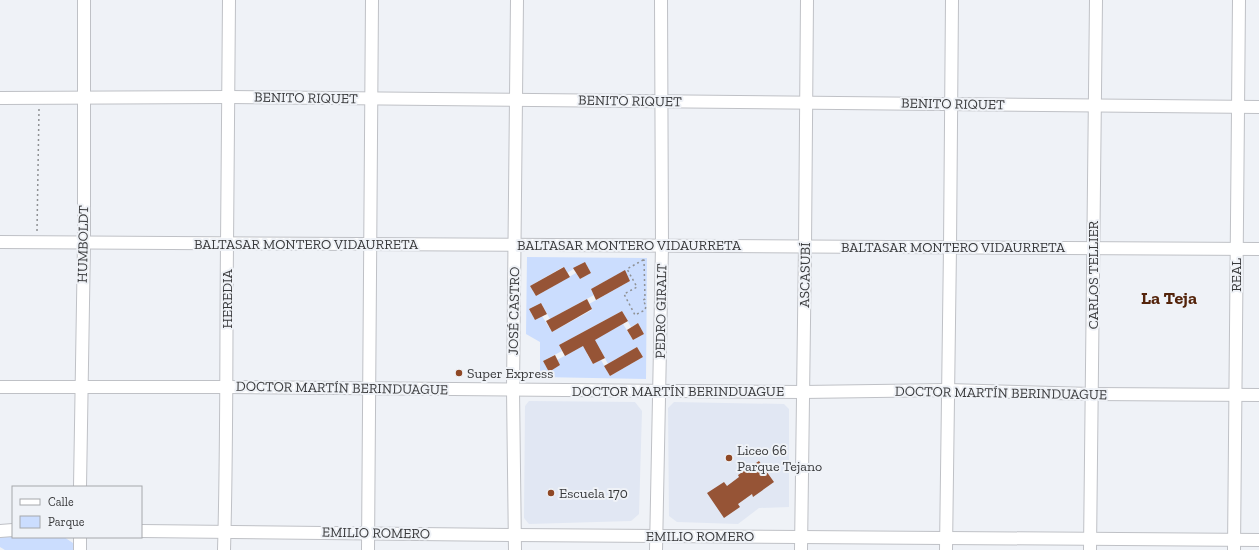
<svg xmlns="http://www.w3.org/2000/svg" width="1259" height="550" font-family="'Zilla Slab',serif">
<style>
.built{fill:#e1e7f3}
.green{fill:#cbddfe;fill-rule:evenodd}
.building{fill:#965436}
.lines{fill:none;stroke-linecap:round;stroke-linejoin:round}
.minor-casing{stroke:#bfc1c6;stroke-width:14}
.path{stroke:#8f9194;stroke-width:1.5;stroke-dasharray:2 3;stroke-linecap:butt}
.minor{stroke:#fff;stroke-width:12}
.poi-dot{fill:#8f4825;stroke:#eff2f7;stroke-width:1.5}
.labels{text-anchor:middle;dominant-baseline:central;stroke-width:4;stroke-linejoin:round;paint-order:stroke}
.street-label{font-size:14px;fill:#38393b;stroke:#eff2f7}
.poi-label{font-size:14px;fill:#38393b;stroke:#eff2f7;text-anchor:start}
.district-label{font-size:18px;font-weight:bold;fill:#54240b;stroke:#eff2f7}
</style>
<rect width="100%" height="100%" fill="#eff2f7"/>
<g class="built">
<polygon points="529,401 635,402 642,411 639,514 631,521 529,524 524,518 525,406"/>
<polygon points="674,402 784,404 789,409 789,507 759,508 738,524 677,522 669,516 668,408"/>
</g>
<g class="green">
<path d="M527 257 647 258 646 379 540 377V342L526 334ZM585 262 591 273 580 279 576 273 536 296 530 286 563 267 567 273ZM624 271 630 281 589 304 592 310 552 332 542 316 535 320 529 309 541 303 550 319 594 295 591 289ZM622 311 631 327 638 323 644 334 633 340 623 324 557 360 560 365 549 371 543 361 562 351 559 345ZM599 347 608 364 637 347 643 357 610 376 601 360 593 364 587 354Z"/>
<polygon points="0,536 13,536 13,537 64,537 73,543 74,550 5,550 0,547"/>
</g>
<g class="building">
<polygon points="585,262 591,273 580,279 573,268"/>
<polygon points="564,267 570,277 536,296 530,286"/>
<polygon points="625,270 630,281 596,300 591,289"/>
<polygon points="587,299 592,309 552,332 546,321"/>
<polygon points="541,303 547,314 535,320 529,309"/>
<polygon points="622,311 628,321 595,340 605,358 593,364 583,346 565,356 559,345"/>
<polygon points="638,323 644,334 633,340 627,330"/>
<polygon points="637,347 643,357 610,376 604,366"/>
<polygon points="555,355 560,365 549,372 543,361"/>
<polygon points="759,461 774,482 753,497 752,494 738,504 740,507 724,518 707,493 724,482 727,486 739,477 738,475"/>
</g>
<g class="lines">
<defs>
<g id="minor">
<polyline points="0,98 229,97 1259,107"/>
<polyline points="0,242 1259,249"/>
<polyline points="0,387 227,387 803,392 948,390 1092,394 1259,395"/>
<polyline points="80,487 84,242 84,0"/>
<polyline points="0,531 13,530"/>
<polyline points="141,531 515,535 1259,540"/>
<polyline points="80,550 80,537"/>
<path d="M224 550C227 448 226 347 227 245 227 163 229 82 229 0"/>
<polyline points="368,550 372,0"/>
<polyline points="515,550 513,390 517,0"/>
<polyline points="656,550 662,246 661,0"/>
<polyline points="801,550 805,246 807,0"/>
<polyline points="946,550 950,247 952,0"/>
<polyline points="1090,550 1096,0"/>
<polyline points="1234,550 1239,0"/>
</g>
</defs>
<use href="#minor" class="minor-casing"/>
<g class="path">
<polyline points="37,231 39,109"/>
<polygon points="643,260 644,260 645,299 643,300 646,306 645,310 635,315 624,294 637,287 627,269"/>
</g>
<use href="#minor" class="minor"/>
</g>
<g class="poi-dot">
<circle cx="459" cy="373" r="4"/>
<circle cx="729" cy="458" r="4"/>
<circle cx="551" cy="493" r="4"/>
</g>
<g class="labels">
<g class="street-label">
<text transform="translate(306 98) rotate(1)">BENITO RIQUET</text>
<text transform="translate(630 101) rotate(1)">BENITO RIQUET</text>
<text transform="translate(953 104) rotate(1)">BENITO RIQUET</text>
<text transform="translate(83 244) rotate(-89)">HUMBOLDT</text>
<text x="306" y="244">BALTASAR MONTERO VIDAURRETA</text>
<text x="629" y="245">BALTASAR MONTERO VIDAURRETA</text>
<text x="953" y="247">BALTASAR MONTERO VIDAURRETA</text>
<text transform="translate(805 275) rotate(-89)">ASCASUBÍ</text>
<text transform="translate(1093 275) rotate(-90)">CARLOS TELLIER</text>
<text transform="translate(1236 275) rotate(-90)">REAL</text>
<text transform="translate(227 299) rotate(-90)">HEREDIA</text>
<text transform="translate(514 311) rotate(-89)">JOSÉ CASTRO</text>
<text transform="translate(661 311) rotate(-89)">PEDRO GIRALT</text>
<text transform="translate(342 388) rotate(1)">DOCTOR MARTÍN BERINDUAGUE</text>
<text x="678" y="391">DOCTOR MARTÍN BERINDUAGUE</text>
<text transform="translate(1001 393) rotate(1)">DOCTOR MARTÍN BERINDUAGUE</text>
<text transform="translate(376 533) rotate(1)">EMILIO ROMERO</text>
<text x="700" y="536">EMILIO ROMERO</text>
</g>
<g class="poi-label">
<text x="467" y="373">Super Express</text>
<text x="737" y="450">Liceo 66<tspan x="737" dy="16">Parque Tejano</tspan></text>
<text x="559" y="493">Escuela 170</text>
</g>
<g class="district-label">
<text x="1169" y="298">La Teja</text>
</g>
</g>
<rect x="12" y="486" width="130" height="52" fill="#eff2f7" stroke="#a6a8ac"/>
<rect x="20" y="499" width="20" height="6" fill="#ffffff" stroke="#a6a8ac"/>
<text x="48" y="506" font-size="12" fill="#38393b">Calle</text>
<rect x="20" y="516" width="20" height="12" fill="#cbddfe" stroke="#a6a8ac"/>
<text x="48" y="526" font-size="12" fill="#38393b">Parque</text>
</svg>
